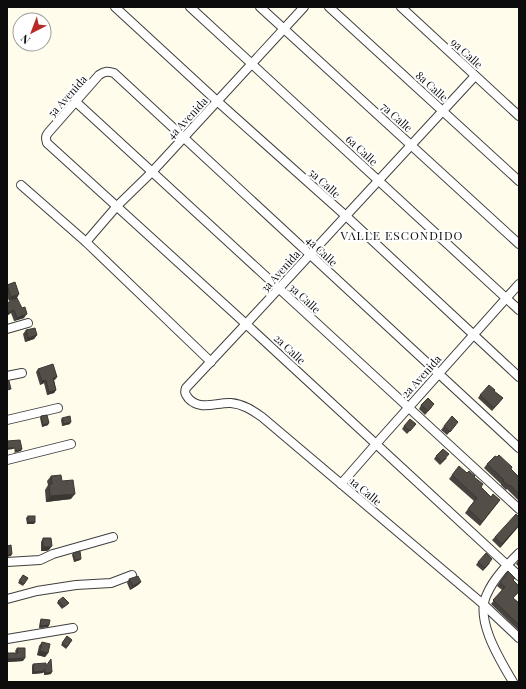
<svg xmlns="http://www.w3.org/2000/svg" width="526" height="689" font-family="'Playfair Display',serif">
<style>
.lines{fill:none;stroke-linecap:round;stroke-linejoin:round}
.minor-casing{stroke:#3f3f3f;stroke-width:10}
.minor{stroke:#fff;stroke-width:8}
.wall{fill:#48433f}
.shaded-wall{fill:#3b3733}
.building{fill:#544e49;stroke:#3b3733}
.labels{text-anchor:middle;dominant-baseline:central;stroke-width:4;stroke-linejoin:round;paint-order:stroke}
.street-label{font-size:11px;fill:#0c0c0c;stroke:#fff}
.neighbourhood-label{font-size:12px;letter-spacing:1px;fill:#0c0c0c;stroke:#fff}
</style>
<rect width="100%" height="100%" fill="#fffceb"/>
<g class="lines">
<defs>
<g id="minor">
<polyline points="115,7 217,101 346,216 519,377"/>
<polyline points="190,7 519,310"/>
<polyline points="260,7 519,244"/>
<polyline points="329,7 519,181"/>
<polyline points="401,7 519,116"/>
<path d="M475 76 246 324 186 388C184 393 186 395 189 399 201 411 217 402 231 403 243 404 252 410 262 417L483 604 519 638"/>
<polyline points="76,102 519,509"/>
<polyline points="21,185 86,242 211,362"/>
<polyline points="86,242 117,206 152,172 304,7"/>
<polyline points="7,329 28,323"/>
<polyline points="7,376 22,373"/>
<polyline points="7,420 58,408"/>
<path d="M519 448 114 73C108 71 105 71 99 75L48 133C45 137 46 139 47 143L246 324 519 576"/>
<polyline points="7,460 71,444"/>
<polyline points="341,484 376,444 519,284"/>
<polyline points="7,562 40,560 53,554 113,537"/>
<polyline points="7,599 37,591 76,585 111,583 132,575"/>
<polyline points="7,639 73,628"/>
<path d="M513 682C500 660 474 619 487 594 494 578 507 565 519 553"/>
</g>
</defs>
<use href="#minor" class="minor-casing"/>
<use href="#minor" class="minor"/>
</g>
<g class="wall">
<polygon points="7,285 17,298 24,318 14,321 11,313 15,299 9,301 7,296"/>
<polygon points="26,330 37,335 34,339 25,342 23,334"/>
<polygon points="38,369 57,377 55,380 54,380 56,390 54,393 47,395 44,383 40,385 36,372"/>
<polygon points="494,391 503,398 492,411 478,398 480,395"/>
<polygon points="421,405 432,407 425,415 419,409"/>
<polygon points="41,416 48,425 42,427 40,418"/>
<polygon points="62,418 70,424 62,426 61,420"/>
<polygon points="416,424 407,434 402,429 404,426"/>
<polygon points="456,425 447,435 441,430 444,426"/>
<polygon points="436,456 447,458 440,465 434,459"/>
<polygon points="487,464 511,469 519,477 519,501 507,489 506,490 501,485 501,484 484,468"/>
<polygon points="467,473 474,477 481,487 491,497 500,500 480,526 465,513 474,501 449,479 452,475"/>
<polygon points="51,476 71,499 46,502 45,490 48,485 47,481"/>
<polygon points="28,516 35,522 34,524 27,524 26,518"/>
<polygon points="519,526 500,548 492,540 495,537"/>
<polygon points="43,538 49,550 46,551 41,551 41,542"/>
<polygon points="73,553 80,560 74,562 72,555"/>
<polygon points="519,560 519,567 516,564"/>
<polygon points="478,562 490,563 483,571 476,565"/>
<polygon points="508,571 513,581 519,586 519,592 513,598 519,603 519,631 491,604 502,590 497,586"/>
<polygon points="23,575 28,578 23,586 18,583"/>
<polygon points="129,579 141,582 138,585 130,590 127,583"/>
<polygon points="58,601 69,603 62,609 57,603"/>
<polygon points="41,619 49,625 48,627 39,628 40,621"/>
<polygon points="67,636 72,640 66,649 61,645"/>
<polygon points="42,642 48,653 45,657 37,655 39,646"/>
<polygon points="17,648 23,661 7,662 7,654 16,653 15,651"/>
<polygon points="33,664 46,666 51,674 44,675 44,672 43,673 32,674 32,666"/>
</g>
<g class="shaded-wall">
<polygon points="19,294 17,298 9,301 11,297"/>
<polygon points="14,310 11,313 7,316 7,313"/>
<polygon points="27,314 24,318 14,321 17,318"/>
<polygon points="37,335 34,339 25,342 28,338"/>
<polygon points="46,380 44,383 40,385 42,381"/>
<polygon points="56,390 54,393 47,395 49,392"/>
<polygon points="71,422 70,424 62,426 64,424"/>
<polygon points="49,423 48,425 42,427 43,425"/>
<polygon points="7,448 15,448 13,449 7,450"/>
<polygon points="22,449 21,451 14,453 15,451"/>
<polygon points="75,494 71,499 46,502 50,496"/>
<polygon points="28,522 35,522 34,524 27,524"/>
<polygon points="519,525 519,526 500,548 502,544"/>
<polygon points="52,546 49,550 46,551 41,551 43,547"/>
<polygon points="12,554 11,556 7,557 7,555"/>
<polygon points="81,559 80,560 74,562 75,560"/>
<polygon points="141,582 138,585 130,590 133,586"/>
<polygon points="49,625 48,627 39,628 40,626"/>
<polygon points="40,651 48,653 45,657 37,655"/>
<polygon points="25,658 23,661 7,662 8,659"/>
<polygon points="44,671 43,673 32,674 34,672"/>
<polygon points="52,672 51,674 44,675 45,673"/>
</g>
<g class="building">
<polygon points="15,282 19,294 11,297 7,285"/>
<polygon points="17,298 22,308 25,307 27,314 17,318 14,310 7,313 7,303"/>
<polygon points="35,328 37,335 28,338 26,330"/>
<polygon points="53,364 57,377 53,378 56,390 49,392 46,380 42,381 38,369"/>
<polygon points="7,381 9,381 11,389 7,390"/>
<polygon points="489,385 495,390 494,391 503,398 494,408 480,395"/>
<polygon points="428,398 434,404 428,411 421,405"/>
<polygon points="47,415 49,423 43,425 41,416"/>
<polygon points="70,416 71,422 64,424 62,418"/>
<polygon points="452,416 458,422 450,432 444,426"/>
<polygon points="410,419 416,424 410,431 404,426"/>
<polygon points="20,440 22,449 15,451 15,448 7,448 7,441"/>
<polygon points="443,449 449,454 442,462 436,456"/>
<polygon points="499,455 512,467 511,469 519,477 519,494 510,485 509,486 503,481 504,480 487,464 495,456 497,457"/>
<polygon points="459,466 467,473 469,471 475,476 474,477 483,484 481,487 491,497 493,494 500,500 482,522 468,509 477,498 452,475"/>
<polygon points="61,475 62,481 73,480 75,494 50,496 49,484 52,484 51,476"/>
<polygon points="516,514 519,517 519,525 502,544 495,537"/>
<rect x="28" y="516" width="7" height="6"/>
<polygon points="43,538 51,538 52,546 49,547 43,547"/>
<polygon points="11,545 12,554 7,555 7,546"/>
<polygon points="80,551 81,559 75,560 73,553"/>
<polygon points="486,553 492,559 485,568 478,562"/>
<polygon points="508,571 515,578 513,580 519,586 519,591 513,598 519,603 519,625 493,600 505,587 500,583"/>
<polygon points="23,575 28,578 24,584 19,581"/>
<polygon points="138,576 141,582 133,586 129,579"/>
<polygon points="63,597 69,603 64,607 58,601"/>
<polygon points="41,619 50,620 49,625 40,626"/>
<polygon points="67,636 72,640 67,647 62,643"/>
<polygon points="42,642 50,644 48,653 40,651"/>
<polygon points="17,648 25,648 25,658 8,659 7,653 18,653"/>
<polygon points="51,659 52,672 45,673 45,669 44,671 34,672 33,664 46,663 46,666"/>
</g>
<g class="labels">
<g class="street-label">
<text transform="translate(467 53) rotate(43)">9a Calle</text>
<text transform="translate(432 86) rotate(42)">8a Calle</text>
<text transform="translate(67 96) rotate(-48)">5a Avenida</text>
<text transform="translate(397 117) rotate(42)">7a Calle</text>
<text transform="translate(187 118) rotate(-47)">4a Avenida</text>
<text transform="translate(362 150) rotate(43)">6a Calle</text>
<text transform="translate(325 183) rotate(42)">5a Calle</text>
<text transform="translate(322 251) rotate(43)">4a Calle</text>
<text transform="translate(280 271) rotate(-48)">3a Avenida</text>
<text transform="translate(305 298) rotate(43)">3a Calle</text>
<text transform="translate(290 349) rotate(43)">2a Calle</text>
<text transform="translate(421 376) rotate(-48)">2a Avenida</text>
<text transform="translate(366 491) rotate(40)">1a Calle</text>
</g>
<g class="neighbourhood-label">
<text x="402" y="235">VALLE ESCONDIDO</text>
</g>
</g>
<rect width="526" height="689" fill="none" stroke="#0c0c0c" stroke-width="16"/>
<g transform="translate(32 32) rotate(222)"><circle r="19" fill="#ffffff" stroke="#9e9e9e"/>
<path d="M0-3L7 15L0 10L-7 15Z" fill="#b92a27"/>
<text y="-6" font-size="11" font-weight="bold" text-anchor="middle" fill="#0c0c0c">N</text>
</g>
</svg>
